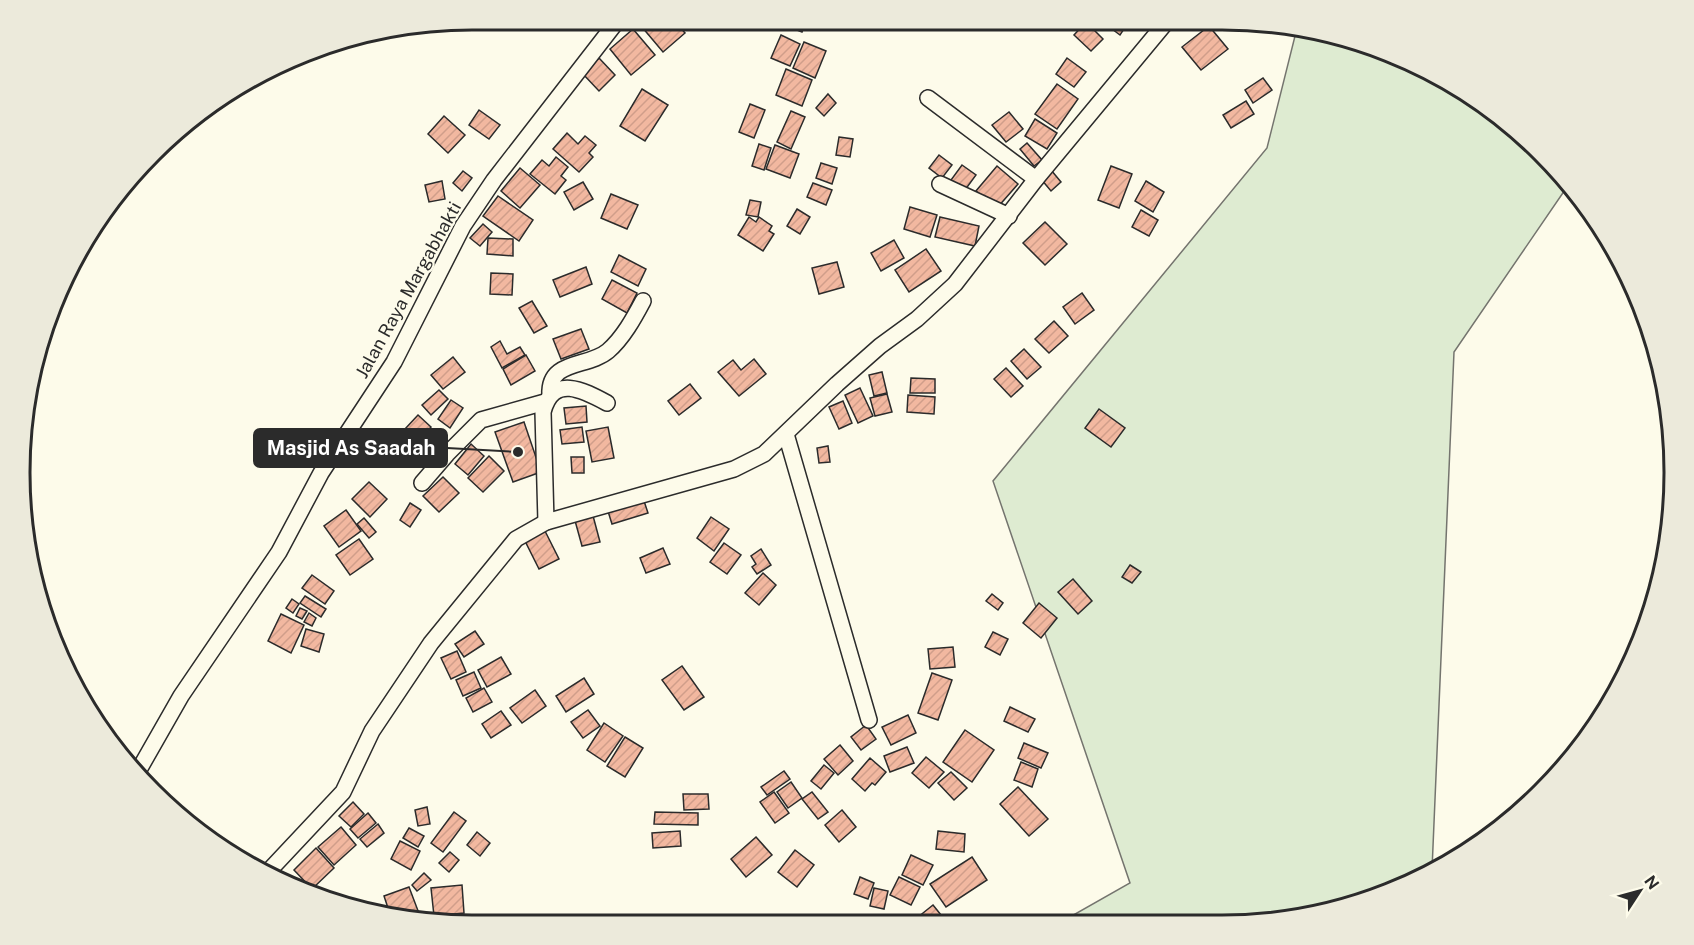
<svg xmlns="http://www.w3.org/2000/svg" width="1694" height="945" font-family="'Public Sans',sans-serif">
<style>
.grass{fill:#deebd1;stroke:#74746e;stroke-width:1.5}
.building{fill:url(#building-hatch);stroke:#2b2b2b;stroke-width:1.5}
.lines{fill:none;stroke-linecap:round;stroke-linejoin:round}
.street-casing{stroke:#2b2b2b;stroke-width:18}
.street{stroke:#fdfbea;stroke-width:15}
.labels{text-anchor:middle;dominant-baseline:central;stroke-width:4.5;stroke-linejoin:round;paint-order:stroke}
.street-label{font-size:18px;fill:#2b2b2b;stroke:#fdfbea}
.rim{fill:none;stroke:#2b2b2b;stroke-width:3}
.leader{fill:none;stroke:#2b2b2b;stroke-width:2}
.callout-dot{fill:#2b2b2b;stroke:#fdfbea;stroke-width:2}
.callout{fill:#2b2b2b;stroke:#2b2b2b;stroke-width:2}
.callout-label{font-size:20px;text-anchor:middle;font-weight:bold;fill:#fff}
</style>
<defs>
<pattern id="building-hatch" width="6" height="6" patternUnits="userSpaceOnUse" patternTransform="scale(1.5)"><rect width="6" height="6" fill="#f2b8a0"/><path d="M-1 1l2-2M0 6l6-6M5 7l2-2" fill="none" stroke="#d09e8a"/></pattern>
</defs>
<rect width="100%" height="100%" fill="#fdfbea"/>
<polygon class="grass" points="1297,28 1339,35 1448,80 1520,132 1569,184 1454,352 1432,870 1367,901 1280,922 1061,922 1130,883 993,481 1267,148"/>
<g class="building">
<polygon points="651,20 674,20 685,33 663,52 642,27"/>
<polygon points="679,20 696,20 688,28"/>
<polygon points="775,20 807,20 802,32 774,21"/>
<polygon points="1100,20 1130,20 1120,35"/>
<polygon points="1086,22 1103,39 1091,51 1074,35"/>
<polygon points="1209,26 1228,49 1201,70 1182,47"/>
<polygon points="633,29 655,55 631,75 610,49"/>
<polygon points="781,35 800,44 790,66 771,58"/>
<polygon points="804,42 826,51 815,78 793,68"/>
<polygon points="599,58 615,75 599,91 583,74"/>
<polygon points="1067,58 1086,72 1074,87 1056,74"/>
<polygon points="786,69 812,80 802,106 776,95"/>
<polygon points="1263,78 1272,90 1253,103 1245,90"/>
<polygon points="1057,84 1078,99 1057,129 1035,114"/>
<polygon points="642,89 668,105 645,141 620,126"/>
<polygon points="828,94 836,103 824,116 816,108"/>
<polygon points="1246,101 1254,114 1231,128 1223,115"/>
<polygon points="750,104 765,110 754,138 739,132"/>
<polygon points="479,110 500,125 489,139 469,125"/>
<polygon points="791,111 805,117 791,149 777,142"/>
<polygon points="1009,112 1023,129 1006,142 992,125"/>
<polygon points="444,116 465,135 448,153 428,134"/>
<polygon points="1035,119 1057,133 1047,149 1025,136"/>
<polygon points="567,133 578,144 585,136 596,145 589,153 593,157 579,172 553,149"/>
<polygon points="839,137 853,139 850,157 836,155"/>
<polygon points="1027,143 1042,160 1034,166 1020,149"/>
<polygon points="759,144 771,148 764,170 752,166"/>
<polygon points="775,145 799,154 790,178 766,169"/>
<polygon points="939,155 952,165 942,178 929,168"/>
<polygon points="556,157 568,167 561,176 566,180 555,194 530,174 542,160 549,166"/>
<polygon points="821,163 837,168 832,184 816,178"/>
<polygon points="962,165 976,175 965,190 951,180"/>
<polygon points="997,166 1018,184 997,208 976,191"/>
<polygon points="1111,166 1132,174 1119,208 1098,200"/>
<polygon points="520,168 540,185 520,208 501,191"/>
<polygon points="1051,170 1061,182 1051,191 1041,179"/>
<polygon points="463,171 472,178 462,191 453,183"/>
<polygon points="442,181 445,199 429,202 425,185"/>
<polygon points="1146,181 1164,192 1153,212 1135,201"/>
<polygon points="583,182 593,199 574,210 564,192"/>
<polygon points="813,183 832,190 826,205 807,197"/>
<polygon points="611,194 638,205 627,229 601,218"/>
<polygon points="498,196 533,220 519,241 483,216"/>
<polygon points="750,200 761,202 758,217 746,215"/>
<polygon points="910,207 937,215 930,237 904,229"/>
<polygon points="797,209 810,217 800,234 787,226"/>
<polygon points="1141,210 1158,220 1149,236 1132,227"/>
<polygon points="749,217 756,222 759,217 772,226 769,231 774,234 763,251 738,235"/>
<polygon points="940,217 979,226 975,246 935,237"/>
<polygon points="1045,222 1067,244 1045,265 1023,243"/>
<polygon points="483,224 492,232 480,246 470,238"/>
<polygon points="488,238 513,239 513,256 487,254"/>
<polygon points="894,240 904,258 881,271 871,253"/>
<polygon points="926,249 941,271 909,292 895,270"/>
<polygon points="619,255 646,269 638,286 611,272"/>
<polygon points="837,262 844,287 819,294 812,268"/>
<polygon points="586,267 592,284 560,297 553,280"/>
<polygon points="491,273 513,274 512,295 490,294"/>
<polygon points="612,280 637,293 627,313 602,299"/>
<polygon points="1082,293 1094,310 1075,324 1063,307"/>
<polygon points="532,301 547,326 534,333 519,308"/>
<polygon points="1054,321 1068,336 1049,353 1035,339"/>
<polygon points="581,329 589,349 561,359 553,339"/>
<polygon points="500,341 507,354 520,347 525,355 502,368 491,347"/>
<polygon points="1024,349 1041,367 1027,379 1011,361"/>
<polygon points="526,355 535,371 511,385 503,369"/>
<polygon points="453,357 465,372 443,389 431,375"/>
<polygon points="754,359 766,374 739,396 718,372 733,360 741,370"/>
<polygon points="1006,368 1023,386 1011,397 994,379"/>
<polygon points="882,372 887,393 874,396 869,375"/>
<polygon points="911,378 935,379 935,393 910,393"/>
<polygon points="690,384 701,398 679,415 668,401"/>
<polygon points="860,388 873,416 858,423 845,395"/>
<polygon points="439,390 448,399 431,415 422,405"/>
<polygon points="887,394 892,412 875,416 870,398"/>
<polygon points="908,395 935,397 934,414 907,412"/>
<polygon points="451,400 463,408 450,428 438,419"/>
<polygon points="843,401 852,423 839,429 829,407"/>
<polygon points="586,406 587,422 566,424 564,408"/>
<polygon points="1099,409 1125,428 1111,447 1085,428"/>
<polygon points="418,415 431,427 418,441 405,429"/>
<polygon points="524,422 541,472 513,482 495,432"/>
<polygon points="582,427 584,442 562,444 560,430"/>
<polygon points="608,427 614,458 592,462 586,431"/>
<polygon points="437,431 449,443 431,461 419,448"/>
<polygon points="471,444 484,456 468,475 455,464"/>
<polygon points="828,446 830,462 819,463 817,448"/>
<polygon points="489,456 504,471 483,492 468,478"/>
<polygon points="571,457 584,457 584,473 572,473"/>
<polygon points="443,477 459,493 439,512 423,496"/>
<polygon points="369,482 387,499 370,517 352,499"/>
<polygon points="643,498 648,513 612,524 607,508"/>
<polygon points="410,503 421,510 410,527 400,520"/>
<polygon points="346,510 361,531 339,547 324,526"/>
<polygon points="592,512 600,542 582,546 574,517"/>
<polygon points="711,517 729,529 714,551 697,538"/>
<polygon points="364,518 376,532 369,538 357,524"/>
<polygon points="544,529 559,559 539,569 524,539"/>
<polygon points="359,539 373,559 350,575 336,555"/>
<polygon points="724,543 741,555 727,574 710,562"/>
<polygon points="663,548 670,564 646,573 640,558"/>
<polygon points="761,549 771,565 757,574 752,567 756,564 751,556"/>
<polygon points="1130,565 1141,572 1132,583 1122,577"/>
<polygon points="763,573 776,585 759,605 745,593"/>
<polygon points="312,575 334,591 325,604 302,588"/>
<polygon points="1073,579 1092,601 1078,614 1058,592"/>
<polygon points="992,594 1003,603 998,610 986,601"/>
<polygon points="305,596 326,609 321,617 300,603"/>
<polygon points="292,599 299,604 293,613 286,608"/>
<polygon points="1039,603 1057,618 1041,638 1023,623"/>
<polygon points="300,608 307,611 302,619 296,616"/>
<polygon points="309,613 316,618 312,626 304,622"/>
<polygon points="281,614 304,625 291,653 268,641"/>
<polygon points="306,629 324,634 319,652 301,646"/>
<polygon points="475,631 484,644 464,657 455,644"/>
<polygon points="993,632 1008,639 1000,655 985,647"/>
<polygon points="953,647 955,667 930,669 928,649"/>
<polygon points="457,651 466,672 451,679 441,658"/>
<polygon points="501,657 511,674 487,687 478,670"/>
<polygon points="682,666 704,697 684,710 662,680"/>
<polygon points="474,672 481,688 463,696 456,680"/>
<polygon points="932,673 952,680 938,720 918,713"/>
<polygon points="584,678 594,694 566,712 556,696"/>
<polygon points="484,688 492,702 473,712 466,698"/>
<polygon points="535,690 546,706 522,723 510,708"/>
<polygon points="1010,707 1035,719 1028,732 1004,721"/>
<polygon points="588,710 600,726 583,738 571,722"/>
<polygon points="501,711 511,725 491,738 482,724"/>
<polygon points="908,715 916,733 891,745 882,727"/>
<polygon points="604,723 623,736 605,762 587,750"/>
<polygon points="866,725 876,739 861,750 851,737"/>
<polygon points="965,730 994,750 972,782 943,762"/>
<polygon points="625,737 643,748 625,777 607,766"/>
<polygon points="1024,743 1048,753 1041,768 1018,758"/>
<polygon points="840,745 853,761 838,775 824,759"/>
<polygon points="907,747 914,763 890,772 884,756"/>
<polygon points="926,757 944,772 929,788 912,773"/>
<polygon points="870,758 886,772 875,785 872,783 865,791 852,779"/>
<polygon points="1021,762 1038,769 1032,787 1014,780"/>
<polygon points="824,765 834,773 821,789 811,781"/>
<polygon points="784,771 790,779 767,795 761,787"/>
<polygon points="951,772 967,788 954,800 938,783"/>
<polygon points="791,782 802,798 788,808 777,792"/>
<polygon points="1018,787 1048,819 1029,836 1000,804"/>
<polygon points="774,792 789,813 775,823 760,802"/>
<polygon points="812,792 828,812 818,819 802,799"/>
<polygon points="683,794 708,794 709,809 684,810"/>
<polygon points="353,802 364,814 351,827 339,816"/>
<polygon points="427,807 430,824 418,826 415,810"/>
<polygon points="842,810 856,827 839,842 825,825"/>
<polygon points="454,812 466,821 443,852 431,843"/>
<polygon points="655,812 698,813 698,825 654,824"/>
<polygon points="368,813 376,823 358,838 350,829"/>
<polygon points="378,824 384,833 367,847 360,839"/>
<polygon points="341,827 356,845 334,865 318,847"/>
<polygon points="409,828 424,836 418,847 403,838"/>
<polygon points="680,831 681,846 653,848 652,833"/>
<polygon points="938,831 965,834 964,852 936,849"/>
<polygon points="477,832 490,843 480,856 467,845"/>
<polygon points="756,837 772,855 746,877 731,859"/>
<polygon points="400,841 420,851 411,870 391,859"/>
<polygon points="316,848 334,868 312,889 294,870"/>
<polygon points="795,850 814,865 797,887 778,872"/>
<polygon points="450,852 459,860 449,872 439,863"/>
<polygon points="911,855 933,865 923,885 902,875"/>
<polygon points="972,857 987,880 946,907 930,884"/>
<polygon points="424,873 431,880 417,891 412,885"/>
<polygon points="860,877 874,883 868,899 854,894"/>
<polygon points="899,877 920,887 911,905 890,895"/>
<polygon points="462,885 464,913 434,916 431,888"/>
<polygon points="409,887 420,916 413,919 390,914 384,896"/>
<polygon points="874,888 888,891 884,909 870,906"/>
<polygon points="933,905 941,915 932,923 923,923 918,917"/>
</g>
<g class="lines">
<defs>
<g id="street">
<polyline points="928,98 1036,179"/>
<polyline points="940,184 1009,216"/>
<path d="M550 395C548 359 588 368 608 351 623 338 634 318 643 301"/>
<polyline points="786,434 869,720"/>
<polyline points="422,483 447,454 481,420 545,402"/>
<path d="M546 522 543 412C553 374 583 390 607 403"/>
<polyline points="136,775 181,696 279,552 321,473 394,362 463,226 494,180 618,20"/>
<polyline points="266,874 343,792 372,731 431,643 516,539 546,522 734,469 764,454 837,384 880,346 917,319 955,284 1036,179 1168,20"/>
</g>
</defs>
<use href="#street" class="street-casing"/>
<use href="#street" class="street"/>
</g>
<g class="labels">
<g class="street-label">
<text transform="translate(408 290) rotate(-61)">Jalan Raya Margabhakti</text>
</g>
</g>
<path d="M0 0H1694V945H0ZM472 30H1222A442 442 0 0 1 1664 472V473A442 442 0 0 1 1222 915H472A442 442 0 0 1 30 473V472A442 442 0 0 1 472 30Z" fill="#eceadb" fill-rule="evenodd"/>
<path class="rim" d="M472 30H1222A442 442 0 0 1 1664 472V473A442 442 0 0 1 1222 915H472A442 442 0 0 1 30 473V472A442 442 0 0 1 472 30Z"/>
<path class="leader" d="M518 452L447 448"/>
<circle class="callout-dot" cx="518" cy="452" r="6"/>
<rect class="callout" x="254" y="429" width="193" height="38" rx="6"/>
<g class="callout-label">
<text x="351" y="455">Masjid As Saadah</text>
</g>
<g transform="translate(1640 891) rotate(54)" stroke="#fdfbea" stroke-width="4.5" paint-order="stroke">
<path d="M0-4.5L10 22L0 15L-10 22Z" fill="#2b2b2b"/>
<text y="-9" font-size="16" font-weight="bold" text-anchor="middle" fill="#2b2b2b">N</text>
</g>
</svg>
